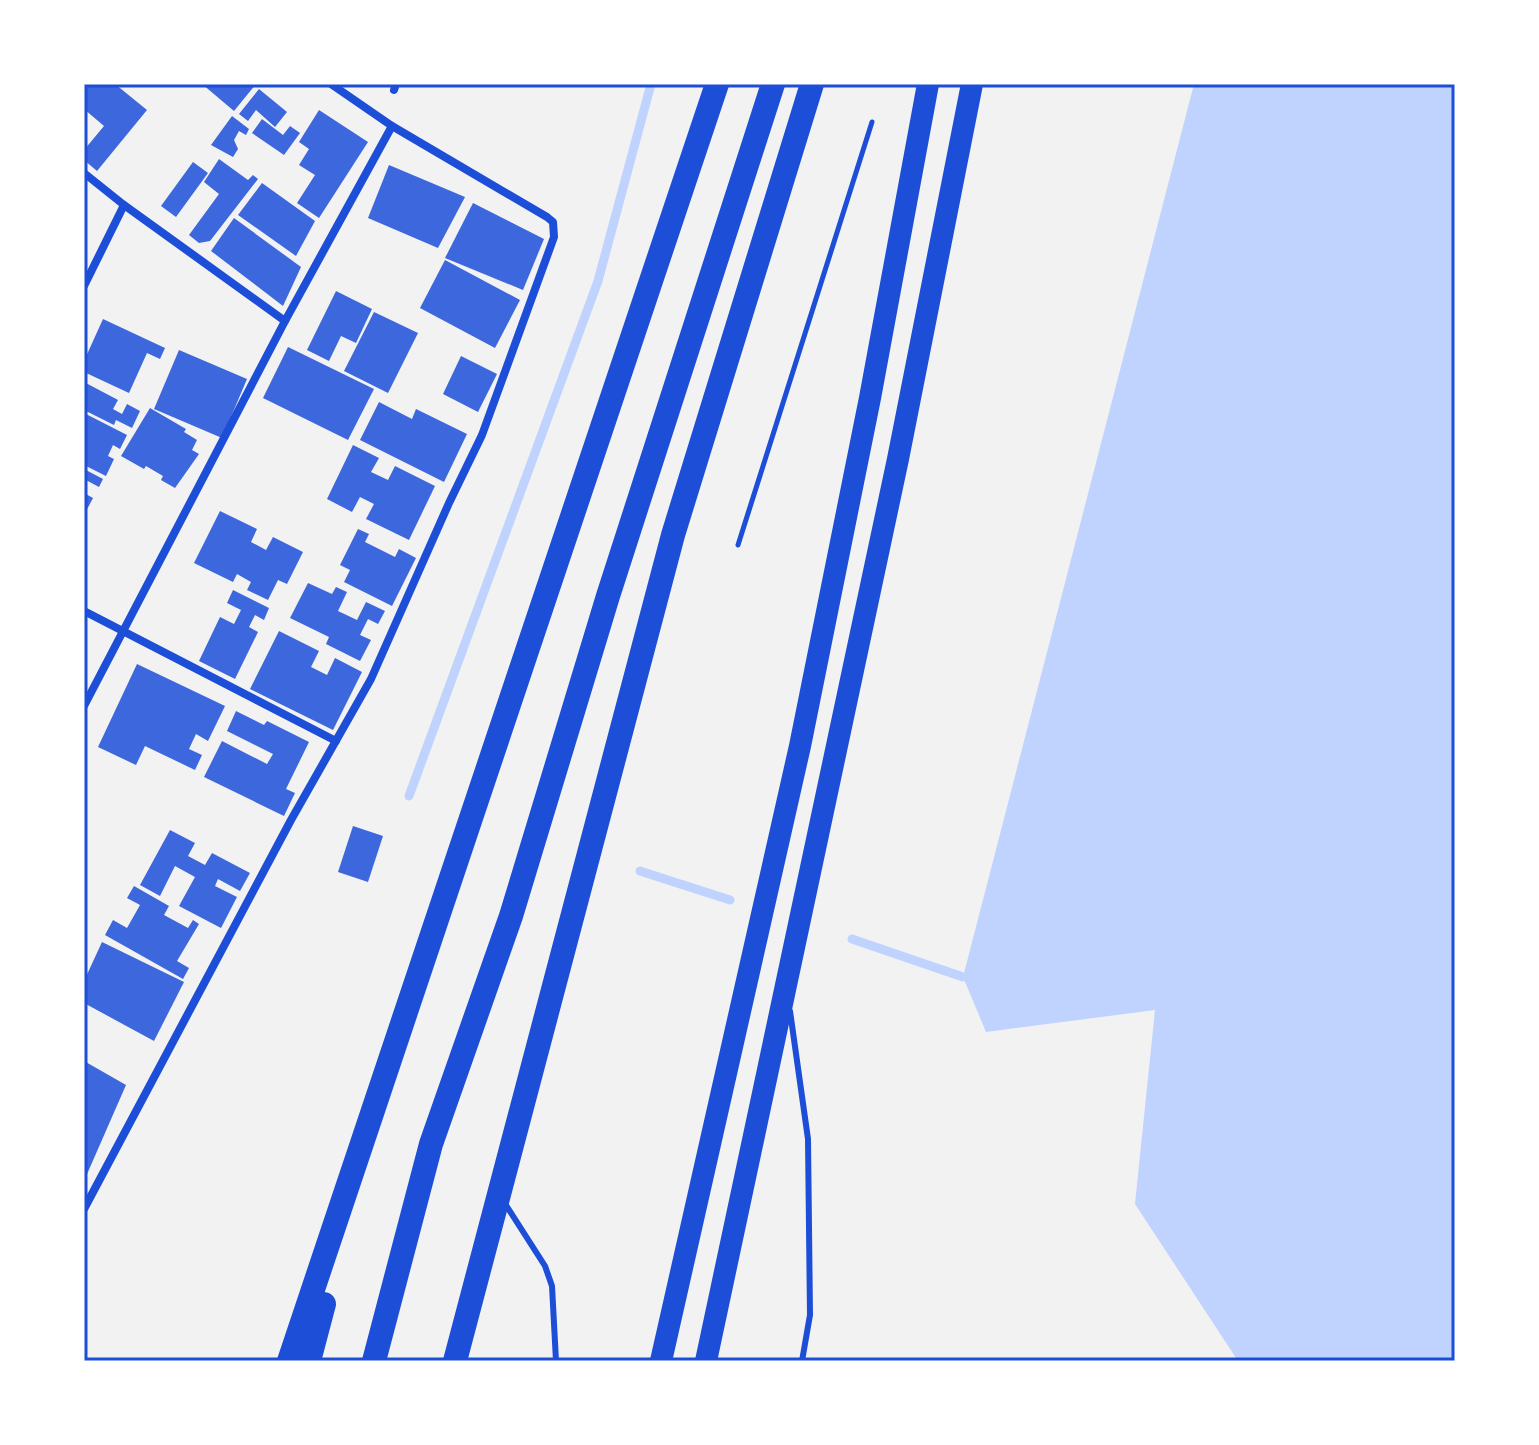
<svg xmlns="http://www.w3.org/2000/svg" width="1539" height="1445" font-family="'Playfair Display',serif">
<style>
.water{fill:#bfd3fe}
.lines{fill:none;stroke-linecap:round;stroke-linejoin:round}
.stream{stroke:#bfd3fe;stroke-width:9}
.building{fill:#3d67dc}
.path{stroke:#1d4ed8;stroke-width:5}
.service{stroke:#1d4ed8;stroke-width:6}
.minor{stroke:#1d4ed8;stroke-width:8}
.trunk{stroke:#1d4ed8;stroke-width:22}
.motorway{stroke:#1d4ed8;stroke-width:24}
.neatline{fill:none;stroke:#1d4ed8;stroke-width:3}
</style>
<rect width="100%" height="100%" fill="#f2f2f2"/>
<polygon class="water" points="1194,84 1455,84 1455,1361 1238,1361 1135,1204 1155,1010 986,1032 963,977"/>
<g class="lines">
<g class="stream">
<polyline points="409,796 598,281 651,84"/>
<polyline points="640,871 730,900"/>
<polyline points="852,939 963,977"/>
</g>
</g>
<g class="building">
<polygon points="90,84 115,84 147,110 97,171 84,160 84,150 104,126 84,109 84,92"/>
<polygon points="202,84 256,84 234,111"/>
<polygon points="259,89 287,112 275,127 256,110 248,121 239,114"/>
<polygon points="319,110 368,142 319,218 297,203 315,175 299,165 309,149 299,142"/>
<polygon points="232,116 249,129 246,135 239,131 234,140 238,149 233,157 211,145"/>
<polygon points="262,119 283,135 290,126 300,133 284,155 252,133"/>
<polygon points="219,159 248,180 253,175 258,179 210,241 199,243 189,235 219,194 204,182"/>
<polygon points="193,162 208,173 176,217 161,206"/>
<polygon points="389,165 465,197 438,248 368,218"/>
<polygon points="262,183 315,221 296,256 238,215"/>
<polygon points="473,203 544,239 523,290 445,258"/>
<polygon points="234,218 301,267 283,306 211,251"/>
<polygon points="445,260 520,300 495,348 420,308"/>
<polygon points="336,291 372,309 356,343 341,336 329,361 307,350"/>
<polygon points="374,312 418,333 388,393 344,371"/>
<polygon points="103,319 165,348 160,359 147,353 129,393 84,372 84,361"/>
<polygon points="288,347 374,389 348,440 263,398"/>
<polygon points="179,350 247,379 222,438 154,409"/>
<polygon points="461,356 497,374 478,412 443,394"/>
<polygon points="84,382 118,400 113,409 122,414 127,404 140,411 132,428 116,420 114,425 84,410"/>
<polygon points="379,402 412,419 416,409 467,434 444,482 360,440"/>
<polygon points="150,408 186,429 184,432 197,440 192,450 199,454 175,488 161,480 163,476 146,466 144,469 121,456"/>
<polygon points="84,413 127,435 120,449 113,445 108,456 114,459 106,476 84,465"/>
<polygon points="353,445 379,458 371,472 388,480 395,466 435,486 409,540 366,519 374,504 360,497 352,512 327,499"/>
<polygon points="84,469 103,479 99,487 84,479"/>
<polygon points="84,493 93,498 84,515"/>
<polygon points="220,511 257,529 251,542 266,550 273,537 303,552 287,584 278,580 268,600 247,590 251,582 237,574 233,582 194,563"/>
<polygon points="358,529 369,534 365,542 395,557 399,549 416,558 392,606 344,582 350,570 340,565"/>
<polygon points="308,583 332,594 336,587 347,592 338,611 357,620 366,602 385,611 378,624 368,619 360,635 371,640 360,661 326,644 329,637 290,618"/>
<polygon points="233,590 269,608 264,620 255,615 249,627 258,632 235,679 199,661 220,617 234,624 241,610 227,603"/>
<polygon points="279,631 319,651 311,667 327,675 335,658 362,672 333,730 250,689"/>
<polygon points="137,664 225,706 208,741 196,734 189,749 202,755 195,770 145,746 136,765 98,747"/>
<polygon points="236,711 264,725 267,721 309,742 286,789 295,793 284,816 204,777 222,741 267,764 273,754 227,731"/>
<polygon points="353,826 383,836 368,882 338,872"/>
<polygon points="170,830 195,843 188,856 205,865 212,853 250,873 240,891 218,879 215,886 237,897 221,928 179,906 195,877 175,866 160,896 140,885"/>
<polygon points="134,886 169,906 164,915 188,928 193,920 199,924 177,961 189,968 183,979 105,935 113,920 127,928 140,905 127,898"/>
<polygon points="102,942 184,982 154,1041 84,1003 84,981"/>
<polygon points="84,1061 126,1085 84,1181"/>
</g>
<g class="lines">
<polyline class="path" points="738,545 872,122"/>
<g class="service">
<polyline points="790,1011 808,1139 810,1315 802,1361"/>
<polyline points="504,1202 545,1266 552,1286 556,1361"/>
</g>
<g class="minor">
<polyline points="394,90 396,84"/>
<polyline points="84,173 124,205 285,321"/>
<polyline points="84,286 124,205"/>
<polyline points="84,611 336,741"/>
<polyline points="84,706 285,321 392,126"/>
<polyline points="84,1209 291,820 371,679 449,503 482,435 554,237 553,222 547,217 392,126 331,84"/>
</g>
<g class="trunk">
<polyline points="661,1361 800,746 870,398 928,84"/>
<polyline points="706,1361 898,459 972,84"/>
</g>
<g class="motorway">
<polyline points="289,1361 717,84"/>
<polyline points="309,1361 324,1304"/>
<polyline points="374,1361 431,1144 511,916 608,596 773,84"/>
<polyline points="455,1361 673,535 812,84"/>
</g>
</g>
<rect width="1539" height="1445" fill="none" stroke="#ffffff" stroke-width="172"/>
<rect x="86" y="86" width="1367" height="1273" class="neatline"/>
</svg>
